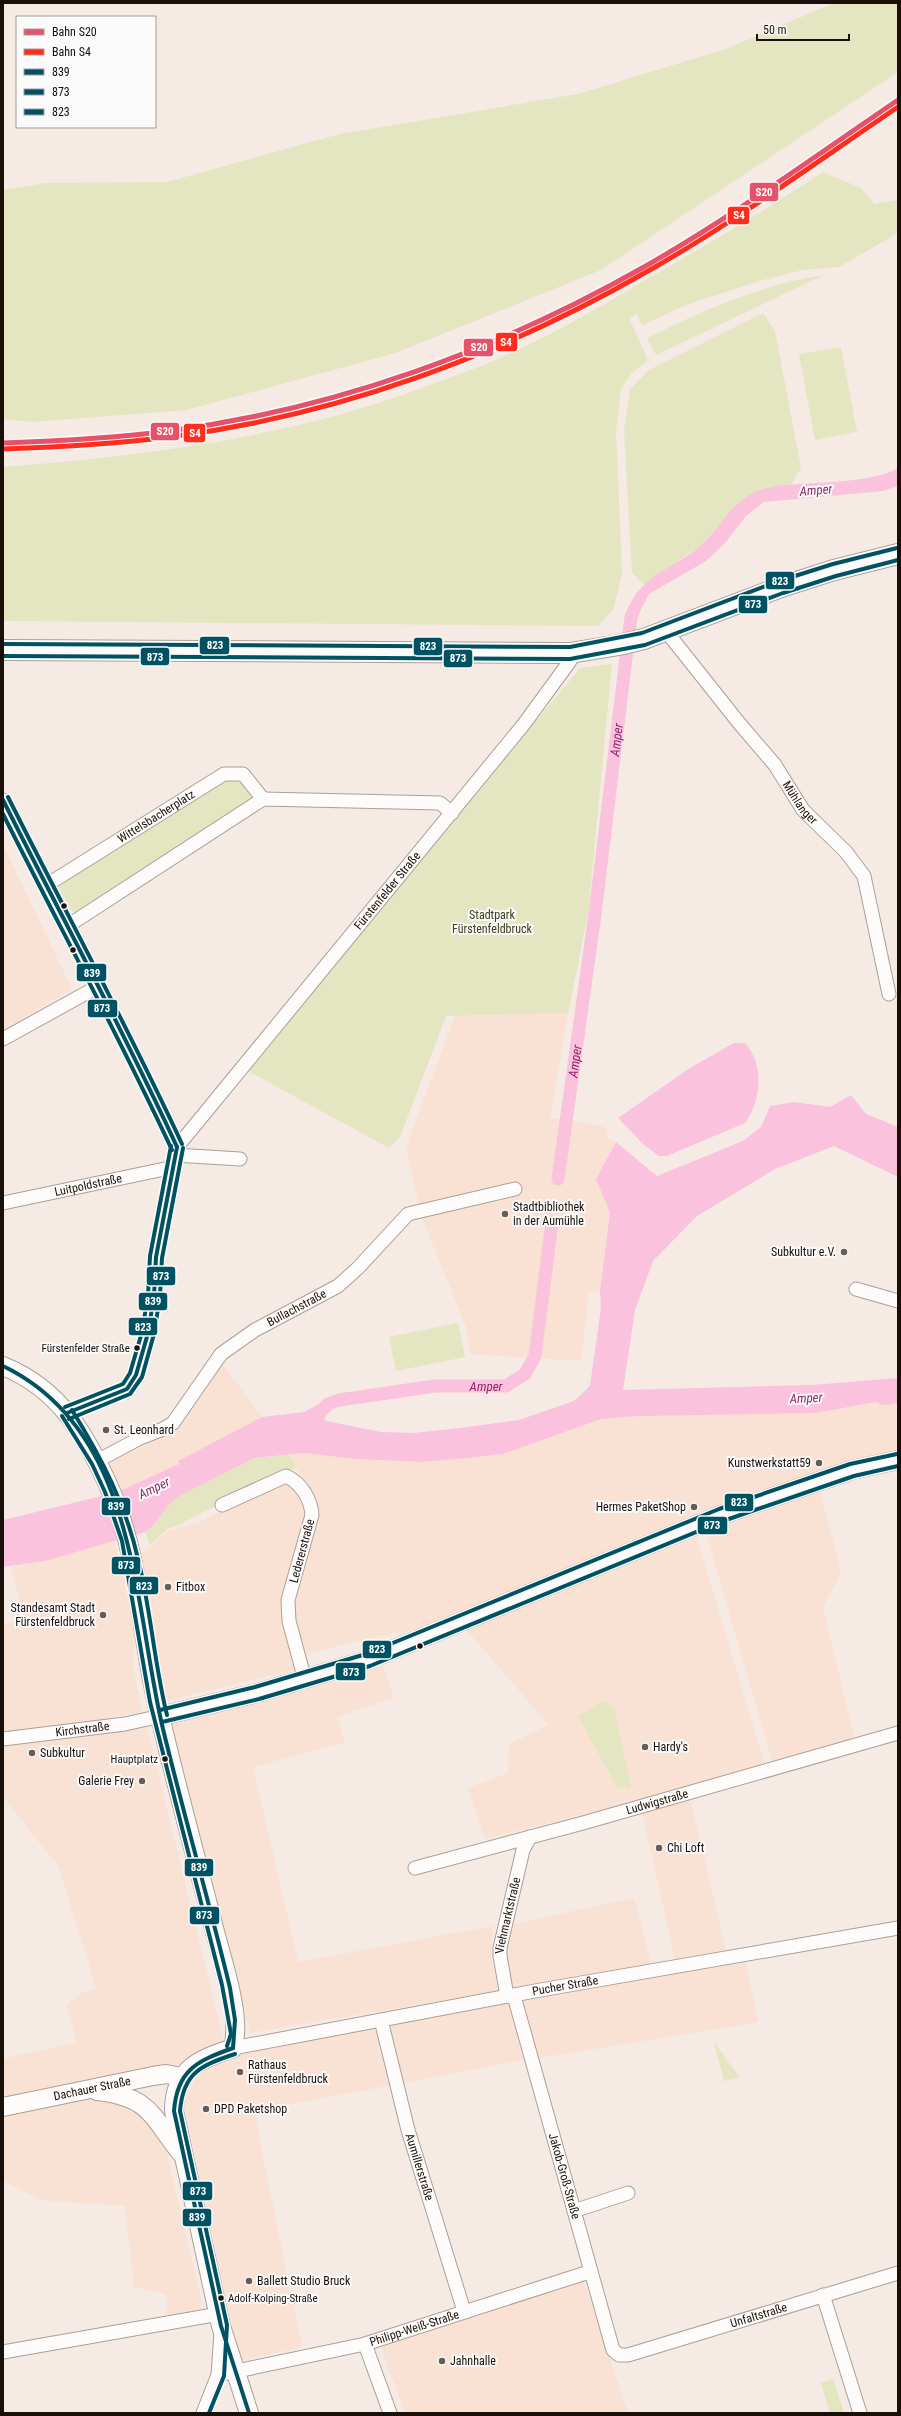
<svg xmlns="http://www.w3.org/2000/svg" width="901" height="2416" font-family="'Roboto Condensed',sans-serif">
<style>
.built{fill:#f9e1d4}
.green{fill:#e4e5c1}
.water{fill:#fac2dd}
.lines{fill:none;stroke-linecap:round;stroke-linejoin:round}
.canal{stroke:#fac2dd;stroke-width:13}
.street-casing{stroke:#aa9f99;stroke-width:15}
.secondary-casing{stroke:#aa9f99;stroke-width:20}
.primary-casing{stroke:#aa9f99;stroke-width:22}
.street{stroke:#fefcfb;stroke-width:13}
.secondary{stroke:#fefcfb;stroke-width:18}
.primary{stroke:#fefcfb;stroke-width:20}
.bus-1-casing{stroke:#fafafa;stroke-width:7}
.bus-2-casing{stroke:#fafafa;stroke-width:7}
.bus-3-casing{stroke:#fafafa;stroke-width:7}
.bus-1{stroke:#005262;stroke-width:4}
.bus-2{stroke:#005262;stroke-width:4}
.bus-3{stroke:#005262;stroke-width:4}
.rail-1-casing{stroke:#fafafa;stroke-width:8}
.rail-2-casing{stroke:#fafafa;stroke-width:8}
.rail-1{stroke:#e7526b;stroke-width:5}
.rail-2{stroke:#ff2d1d;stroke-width:5}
.bus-dot{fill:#1b1009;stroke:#fafafa;stroke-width:1.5}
.poi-dot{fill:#675c56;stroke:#fafafa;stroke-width:1.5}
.labels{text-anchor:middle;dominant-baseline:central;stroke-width:4;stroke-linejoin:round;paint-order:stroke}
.bus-label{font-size:11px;fill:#1b1009;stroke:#fafafa;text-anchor:end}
.street-label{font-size:12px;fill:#1b1009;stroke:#fafafa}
.park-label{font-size:12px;fill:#3a4016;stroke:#fafafa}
.poi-label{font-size:12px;fill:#1b1009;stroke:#fafafa;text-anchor:start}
.water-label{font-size:13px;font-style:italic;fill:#8f266a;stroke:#fafafa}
.line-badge{stroke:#fafafa;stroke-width:1.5}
.badge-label{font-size:11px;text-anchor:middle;font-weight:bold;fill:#fff}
</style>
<rect width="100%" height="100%" fill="#f5eae4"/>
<g class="built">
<polygon points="3,845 72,989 3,1030"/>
<polygon points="568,1013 550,1118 567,1119 605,1127 609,1139 616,1142 596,1179 610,1213 600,1291 589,1292 581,1361 471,1354 466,1327 422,1218 406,1147 455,1016"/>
<polygon points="216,1355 262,1417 178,1461 179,1464 122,1490 106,1461 172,1424"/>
<polygon points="876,1402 882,1405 898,1403 898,1451 855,1461 433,1626 365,1639 302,1655 295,1626 294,1601 298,1576 318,1506 289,1455 304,1453 355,1459 422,1462 460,1459 503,1454 601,1419 640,1416 816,1413"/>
<polygon points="286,1479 295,1483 309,1514 292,1567 296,1669 166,1701 139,1557 168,1531 197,1523"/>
<polygon points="819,1487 841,1572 823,1607 856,1746 774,1767 705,1529"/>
<polygon points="695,1532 766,1769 485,1839 468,1788 508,1773 509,1744 549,1725 463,1626"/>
<polygon points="114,1540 135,1628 133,1667 142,1712 4,1736 3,1624 25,1620 11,1567 45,1561"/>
<polygon points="382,1663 394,1698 337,1717 345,1742 253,1767 298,1962 493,1926 491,1954 498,1991 250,2033 168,1719"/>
<polygon points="147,1727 223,2039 172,2068 8,2102 3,2083 3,2059 77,2042 66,2005 83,1992 96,1988 59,1867 3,1797 3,1747"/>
<polygon points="690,1798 726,1950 675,1959 642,1812"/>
<polygon points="634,1898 651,1963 510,1988 502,1951 504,1926"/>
<polygon points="746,1963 758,2022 533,2059 515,1998"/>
<polygon points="507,2000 523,2060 255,2111 264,2162 302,2347 240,2361 184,2103 186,2091 192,2081 204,2069 225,2058"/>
<polygon points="89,2097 131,2102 164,2142 202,2302 196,2314 167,2318 166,2294 134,2287 125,2206 41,2200 3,2181 3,2117"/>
<polygon points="583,2278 628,2413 405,2413 380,2344"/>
</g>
<g class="green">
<polygon points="834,3 898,3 898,72 601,270 395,353 187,410 32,422 3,419 3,190 45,183 167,182 340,134 578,94 726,49"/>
<path d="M823 172 861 188 874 204 898 200V233L839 267 803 270 759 281 686 305 642 325 637 314 629 318 648 360 631 374 621 389 616 431 622 573 614 608 598 626 3 621V467C119 458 237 444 349 412 387 401 425 387 463 373 523 351 581 318 637 285 700 249 763 212 823 172Z"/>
<path d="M824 275 656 355 647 338C702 311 763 284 824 275Z"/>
<polygon points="763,313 775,331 801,468 791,485 764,488 745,497 699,547 644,585 632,572 624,430 630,389 649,370"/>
<polygon points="841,347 857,432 815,440 799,354"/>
<polygon points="612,664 588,914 568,1013 446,1016 400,1137 389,1148 248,1071 580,668"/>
<polygon points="225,779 240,781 252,797 74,914 57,885"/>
<polygon points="458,1323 465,1357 396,1371 389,1337"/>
<polygon points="289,1455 296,1468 225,1501 179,1525 167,1529 150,1545 145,1532 153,1526 169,1505 179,1496 213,1477 254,1458"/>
<polygon points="603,1701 614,1708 631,1788 617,1787 578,1716"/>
<polygon points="714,2042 740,2078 724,2081"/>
<polygon points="833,2379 844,2413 830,2413 821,2383"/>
</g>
<g class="water">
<path d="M898 468V486L883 491 764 502 746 516 725 543 706 561 649 594 640 611 635 624 623 628C627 611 630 598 644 585 659 570 682 562 699 547 721 528 735 494 766 488 800 481 872 485 898 468Z"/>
<path d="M734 1043H745C765 1065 761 1101 745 1123L667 1156H659L644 1145 618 1118 690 1068Z"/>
<polygon points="851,1095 866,1114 898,1127 898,1177 834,1146 775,1169 697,1216 653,1261 635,1310 623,1390 812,1385 898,1378 898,1403 882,1405 876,1402 816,1413 640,1416 601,1419 503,1454 460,1459 422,1462 355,1459 304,1453 254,1458 179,1496 169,1505 153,1526 145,1532 45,1561 3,1567 3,1520 102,1496 122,1490 179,1464 178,1461 262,1417 304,1412 317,1405 328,1404 329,1411 324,1419 326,1421 381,1432 413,1433 452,1429 519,1420 574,1401 590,1386 601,1308 600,1291 610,1213 596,1179 616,1142 657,1176 743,1141 761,1127 770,1106 794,1102 830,1107"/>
</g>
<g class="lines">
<g class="canal">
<path id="s1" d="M558 1179 595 914 631 617 634 610"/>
<path id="s2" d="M317 1416 328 1404 339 1400 435 1386H506L525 1374 535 1356 552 1222"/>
</g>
<defs>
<g id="street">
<path id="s3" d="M666 631 739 723 775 765 803 810 846 852 864 876 889 994"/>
<polyline points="3,800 66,927 137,1060 177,1147"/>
<path id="s4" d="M45 886 224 774H243L263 799"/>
<polyline points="66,927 263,799 440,803 452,813"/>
<polyline points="3,1039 97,987"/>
<polyline points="175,1155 240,1159"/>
<path id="s5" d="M3 1203 174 1167"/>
<polyline points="856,1289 898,1301"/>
<path id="s6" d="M67 1413 127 1389 136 1375 148 1333 154 1296 156 1257 177 1147 524 724 570 661V653"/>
<path id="s7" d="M97 1461 140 1438 163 1429 173 1423 221 1354 255 1330 338 1286 358 1268 408 1214 515 1189"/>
<path d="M222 1505 286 1476C301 1483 311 1499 312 1515L288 1600 289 1621 305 1680"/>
<path id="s8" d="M3 1739 125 1724 161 1716"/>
<path id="s9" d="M415 1868 583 1823 898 1733"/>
<path id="s10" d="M507 1996 500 1956V1948L523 1850 530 1837"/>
<path id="s11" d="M514 1996 613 2350 619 2355H628L898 2273"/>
<path id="s12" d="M381 2020 408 2130 464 2311"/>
<path id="s13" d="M233 2048 535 1991 898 1928"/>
<polyline points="574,2211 628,2193"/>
<polyline points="823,2295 860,2413"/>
<polyline points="365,2344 390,2413"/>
<polyline points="3,2352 219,2314"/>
<path id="s14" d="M218 2375 365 2344 589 2272"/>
<polyline points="203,2413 218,2375 221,2333"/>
</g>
<g id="secondary">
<path d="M3 1366C60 1389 86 1435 110 1489 140 1556 140 1632 157 1703 174 1778 195 1853 214 1928 222 1960 242 2016 233 2048 198 2060 174 2069 174 2111L221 2326 249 2413"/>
<polyline points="161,1716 257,1693 368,1660 721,1515 852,1470 898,1460"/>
<path d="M97 2091C151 2097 151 2116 181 2153"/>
<path id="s15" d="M3 2107 153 2076 166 2074 181 2077"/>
</g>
<polyline id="primary" points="3,650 570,653 619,645 644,639 781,587 834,570 898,554"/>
</defs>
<use href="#street" class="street-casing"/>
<use href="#secondary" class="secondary-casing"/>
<use href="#primary" class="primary-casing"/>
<use href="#street" class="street"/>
<use href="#secondary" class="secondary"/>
<use href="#primary" class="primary"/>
<defs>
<g id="bus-1">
<path d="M3 800C61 916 123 1029 177 1147"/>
<path d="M3 1366C138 1431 133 1603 163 1729 184 1816 209 1901 230 1988L235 2020 233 2048"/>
<polyline points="67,1413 127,1389 136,1375 148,1333 154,1296 156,1257 177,1147"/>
<path d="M233 2048C197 2061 177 2070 174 2111L221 2326 249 2413"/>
</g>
<g id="bus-2">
<polyline points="3,656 570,659 645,645 783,593 836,576 898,560"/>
<path d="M3 814C59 926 119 1036 172 1150"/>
<polyline points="62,1416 92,1464 105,1492 122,1541 150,1702 222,1985 231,2034 227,2046"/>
<polyline points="69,1419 130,1394 142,1377 154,1334 160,1296 162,1258 183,1148"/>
<polyline points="162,1722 259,1699 370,1666 723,1521 854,1476 898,1466"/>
<path d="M209 2413 224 2376 227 2325 180 2111C183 2072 202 2065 235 2054"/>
</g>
<g id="bus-3">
<polyline points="3,644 570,647 642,633 779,581 833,564 897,548"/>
<path d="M8 797C66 913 128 1027 182 1144"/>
<polyline points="65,1407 123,1384 130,1373 142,1332 148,1295 150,1256 171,1146"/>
<path d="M72 1410C101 1457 126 1505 138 1559 151 1610 154 1663 167 1715"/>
<polyline points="160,1710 255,1687 366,1654 719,1509 850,1464 897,1454"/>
</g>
</defs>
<use href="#bus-1" class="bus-1-casing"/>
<use href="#bus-2" class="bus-2-casing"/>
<use href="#bus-3" class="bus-3-casing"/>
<use href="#bus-1" class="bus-1"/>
<use href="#bus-2" class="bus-2"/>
<use href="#bus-3" class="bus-3"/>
<defs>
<path id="rail-1" d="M3 443C59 441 114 438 169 431 336 409 498 350 644 267 732 217 814 157 898 100"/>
<path id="rail-2" d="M3 449C59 447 114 444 169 437 337 416 502 355 648 271 735 222 815 163 898 107"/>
</defs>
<use href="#rail-1" class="rail-1-casing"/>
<use href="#rail-2" class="rail-2-casing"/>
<use href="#rail-1" class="rail-1"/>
<use href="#rail-2" class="rail-2"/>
</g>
<g class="bus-dot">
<circle cx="64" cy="906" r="3.5"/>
<circle cx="73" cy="950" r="3.5"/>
<circle cx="137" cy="1348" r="3.5"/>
<circle cx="420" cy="1646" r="3.5"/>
<circle cx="165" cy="1759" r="3.5"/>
<circle cx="221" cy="2298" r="3.5"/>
</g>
<g class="poi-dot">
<circle cx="505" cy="1214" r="4"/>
<circle cx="844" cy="1252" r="4"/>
<circle cx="106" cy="1430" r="4"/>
<circle cx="819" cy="1463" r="4"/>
<circle cx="694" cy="1507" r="4"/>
<circle cx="168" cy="1587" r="4"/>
<circle cx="103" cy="1615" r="4"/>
<circle cx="645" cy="1747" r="4"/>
<circle cx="32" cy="1753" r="4"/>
<circle cx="142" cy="1781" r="4"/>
<circle cx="659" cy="1848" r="4"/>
<circle cx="240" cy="2072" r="4"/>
<circle cx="206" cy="2109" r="4"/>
<circle cx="249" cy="2281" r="4"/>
<circle cx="442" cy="2361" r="4"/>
</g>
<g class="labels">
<g class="bus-label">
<text x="130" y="1348">Fürstenfelder Straße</text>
<text x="158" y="1759">Hauptplatz</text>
<text x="228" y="2298" text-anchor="start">Adolf-Kolping-Straße</text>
</g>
<g class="street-label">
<text stroke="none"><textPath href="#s3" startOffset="218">Mühlanger</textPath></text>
<text stroke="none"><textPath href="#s4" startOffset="131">Wittelsbacherplatz</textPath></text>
<text stroke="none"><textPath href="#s6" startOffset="645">Fürstenfelder Straße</textPath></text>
<text stroke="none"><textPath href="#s5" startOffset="87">Luitpoldstraße</textPath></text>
<text stroke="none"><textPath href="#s7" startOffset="258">Bullachstraße</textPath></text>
<text transform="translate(302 1551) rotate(-75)">Ledererstraße</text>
<text stroke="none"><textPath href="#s8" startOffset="80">Kirchstraße</textPath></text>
<text stroke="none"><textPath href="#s9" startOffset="251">Ludwigstraße</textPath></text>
<text stroke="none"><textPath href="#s10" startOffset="82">Viehmarktstraße</textPath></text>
<text stroke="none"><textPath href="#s13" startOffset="338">Pucher Straße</textPath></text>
<text stroke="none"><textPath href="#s15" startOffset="91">Dachauer Straße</textPath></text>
<text stroke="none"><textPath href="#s12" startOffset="152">Aumillerstraße</textPath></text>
<text stroke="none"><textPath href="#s11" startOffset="187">Jakob-Groß-Straße</textPath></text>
<text stroke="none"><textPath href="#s11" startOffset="521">Unfaltstraße</textPath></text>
<text stroke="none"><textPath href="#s14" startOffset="202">Philipp-Weiß-Straße</textPath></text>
</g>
<g class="park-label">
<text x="492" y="915">Stadtpark<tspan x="492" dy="14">Fürstenfeldbruck</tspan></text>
</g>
<g class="poi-label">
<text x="513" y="1207">Stadtbibliothek<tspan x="513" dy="14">in der Aumühle</tspan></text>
<text x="836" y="1252" text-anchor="end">Subkultur e.V.</text>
<text x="114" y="1430">St. Leonhard</text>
<text x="811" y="1463" text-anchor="end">Kunstwerkstatt59</text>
<text x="686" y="1507" text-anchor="end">Hermes PaketShop</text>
<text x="176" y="1587">Fitbox</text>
<text x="95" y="1608" text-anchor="end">Standesamt Stadt<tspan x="95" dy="14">Fürstenfeldbruck</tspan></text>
<text x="653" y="1747">Hardy's</text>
<text x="40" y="1753">Subkultur</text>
<text x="134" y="1781" text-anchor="end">Galerie Frey</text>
<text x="667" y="1848">Chi Loft</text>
<text x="248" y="2065">Rathaus<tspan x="248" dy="14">Fürstenfeldbruck</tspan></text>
<text x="214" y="2109">DPD Paketshop</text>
<text x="257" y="2281">Ballett Studio Bruck</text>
<text x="450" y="2361">Jahnhalle</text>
</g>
<g class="water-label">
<text transform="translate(816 490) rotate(-5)">Amper</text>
<text stroke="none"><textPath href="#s1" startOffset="443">Amper</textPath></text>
<text stroke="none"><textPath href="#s1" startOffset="119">Amper</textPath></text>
<text stroke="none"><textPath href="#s2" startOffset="176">Amper</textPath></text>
<text transform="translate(806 1398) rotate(-3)">Amper</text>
<text transform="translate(154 1488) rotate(-26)">Amper</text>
</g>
</g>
<g class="line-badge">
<rect x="749" y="182" width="30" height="20" rx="4" fill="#e7526b"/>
<rect x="727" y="206" width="23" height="19" rx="4" fill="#ff2d1d"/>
<rect x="495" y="332" width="23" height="20" rx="4" fill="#ff2d1d"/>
<rect x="463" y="338" width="31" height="19" rx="4" fill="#e7526b"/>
<rect x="150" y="422" width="30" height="19" rx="4" fill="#e7526b"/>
<rect x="183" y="423" width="23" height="20" rx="4" fill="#ff2d1d"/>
<rect x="765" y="571" width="30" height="19" rx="4" fill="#005262"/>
<rect x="738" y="595" width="30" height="19" rx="4" fill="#005262"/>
<rect x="199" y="636" width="31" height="19" rx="4" fill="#005262"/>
<rect x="413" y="637" width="30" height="19" rx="4" fill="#005262"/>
<rect x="140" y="647" width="30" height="19" rx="4" fill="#005262"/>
<rect x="443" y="649" width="30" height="19" rx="4" fill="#005262"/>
<rect x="76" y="963" width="31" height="19" rx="4" fill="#005262"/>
<rect x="87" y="999" width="31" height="19" rx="4" fill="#005262"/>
<rect x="146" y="1266" width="30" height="20" rx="4" fill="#005262"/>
<rect x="138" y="1292" width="30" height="19" rx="4" fill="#005262"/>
<rect x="128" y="1317" width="30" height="19" rx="4" fill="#005262"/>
<rect x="724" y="1493" width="30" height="19" rx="4" fill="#005262"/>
<rect x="101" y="1497" width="30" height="19" rx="4" fill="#005262"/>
<rect x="697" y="1516" width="31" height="19" rx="4" fill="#005262"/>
<rect x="111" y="1556" width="30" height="19" rx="4" fill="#005262"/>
<rect x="129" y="1576" width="30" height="19" rx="4" fill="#005262"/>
<rect x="362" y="1640" width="30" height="19" rx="4" fill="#005262"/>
<rect x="335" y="1662" width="31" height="19" rx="4" fill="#005262"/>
<rect x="184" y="1858" width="30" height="19" rx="4" fill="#005262"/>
<rect x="189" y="1906" width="31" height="19" rx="4" fill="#005262"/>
<rect x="182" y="2181" width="31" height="20" rx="4" fill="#005262"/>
<rect x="182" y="2208" width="30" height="19" rx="4" fill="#005262"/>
</g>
<g class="badge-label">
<text x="764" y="196">S20</text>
<text x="739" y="219">S4</text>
<text x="506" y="346">S4</text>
<text x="479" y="351">S20</text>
<text x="165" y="435">S20</text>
<text x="195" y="437">S4</text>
<text x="780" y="585">823</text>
<text x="753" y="608">873</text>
<text x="215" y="649">823</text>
<text x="428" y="650">823</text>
<text x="155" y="661">873</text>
<text x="458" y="662">873</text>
<text x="92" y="977">839</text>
<text x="102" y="1012">873</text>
<text x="161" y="1280">873</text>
<text x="153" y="1305">839</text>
<text x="143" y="1331">823</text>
<text x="739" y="1506">823</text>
<text x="116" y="1510">839</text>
<text x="712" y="1529">873</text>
<text x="126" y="1569">873</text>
<text x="144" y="1590">823</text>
<text x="377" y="1653">823</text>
<text x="351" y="1676">873</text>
<text x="199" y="1871">839</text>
<text x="204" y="1919">873</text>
<text x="198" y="2195">873</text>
<text x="197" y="2221">839</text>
</g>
<rect width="901" height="2416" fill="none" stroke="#1b1009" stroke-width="8"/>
<rect x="16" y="16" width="140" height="112" fill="#fafafa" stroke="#a19c9a"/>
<rect x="24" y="29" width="20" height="6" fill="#e7526b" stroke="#a19c9a"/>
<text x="52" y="36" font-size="12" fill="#1b1009">Bahn S20</text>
<rect x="24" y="49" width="20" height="6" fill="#ff2d1d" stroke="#a19c9a"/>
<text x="52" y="56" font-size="12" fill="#1b1009">Bahn S4</text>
<rect x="24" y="69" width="20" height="6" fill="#005262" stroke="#a19c9a"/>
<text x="52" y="76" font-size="12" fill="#1b1009">839</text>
<rect x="24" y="89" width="20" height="6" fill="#005262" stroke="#a19c9a"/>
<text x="52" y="96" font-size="12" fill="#1b1009">873</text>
<rect x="24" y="109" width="20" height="6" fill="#005262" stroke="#a19c9a"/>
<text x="52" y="116" font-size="12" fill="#1b1009">823</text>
<path d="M757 34v6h92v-6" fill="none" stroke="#1b1009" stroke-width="2"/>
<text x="763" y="34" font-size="12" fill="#1b1009" stroke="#fafafa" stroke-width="3" paint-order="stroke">50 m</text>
</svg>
